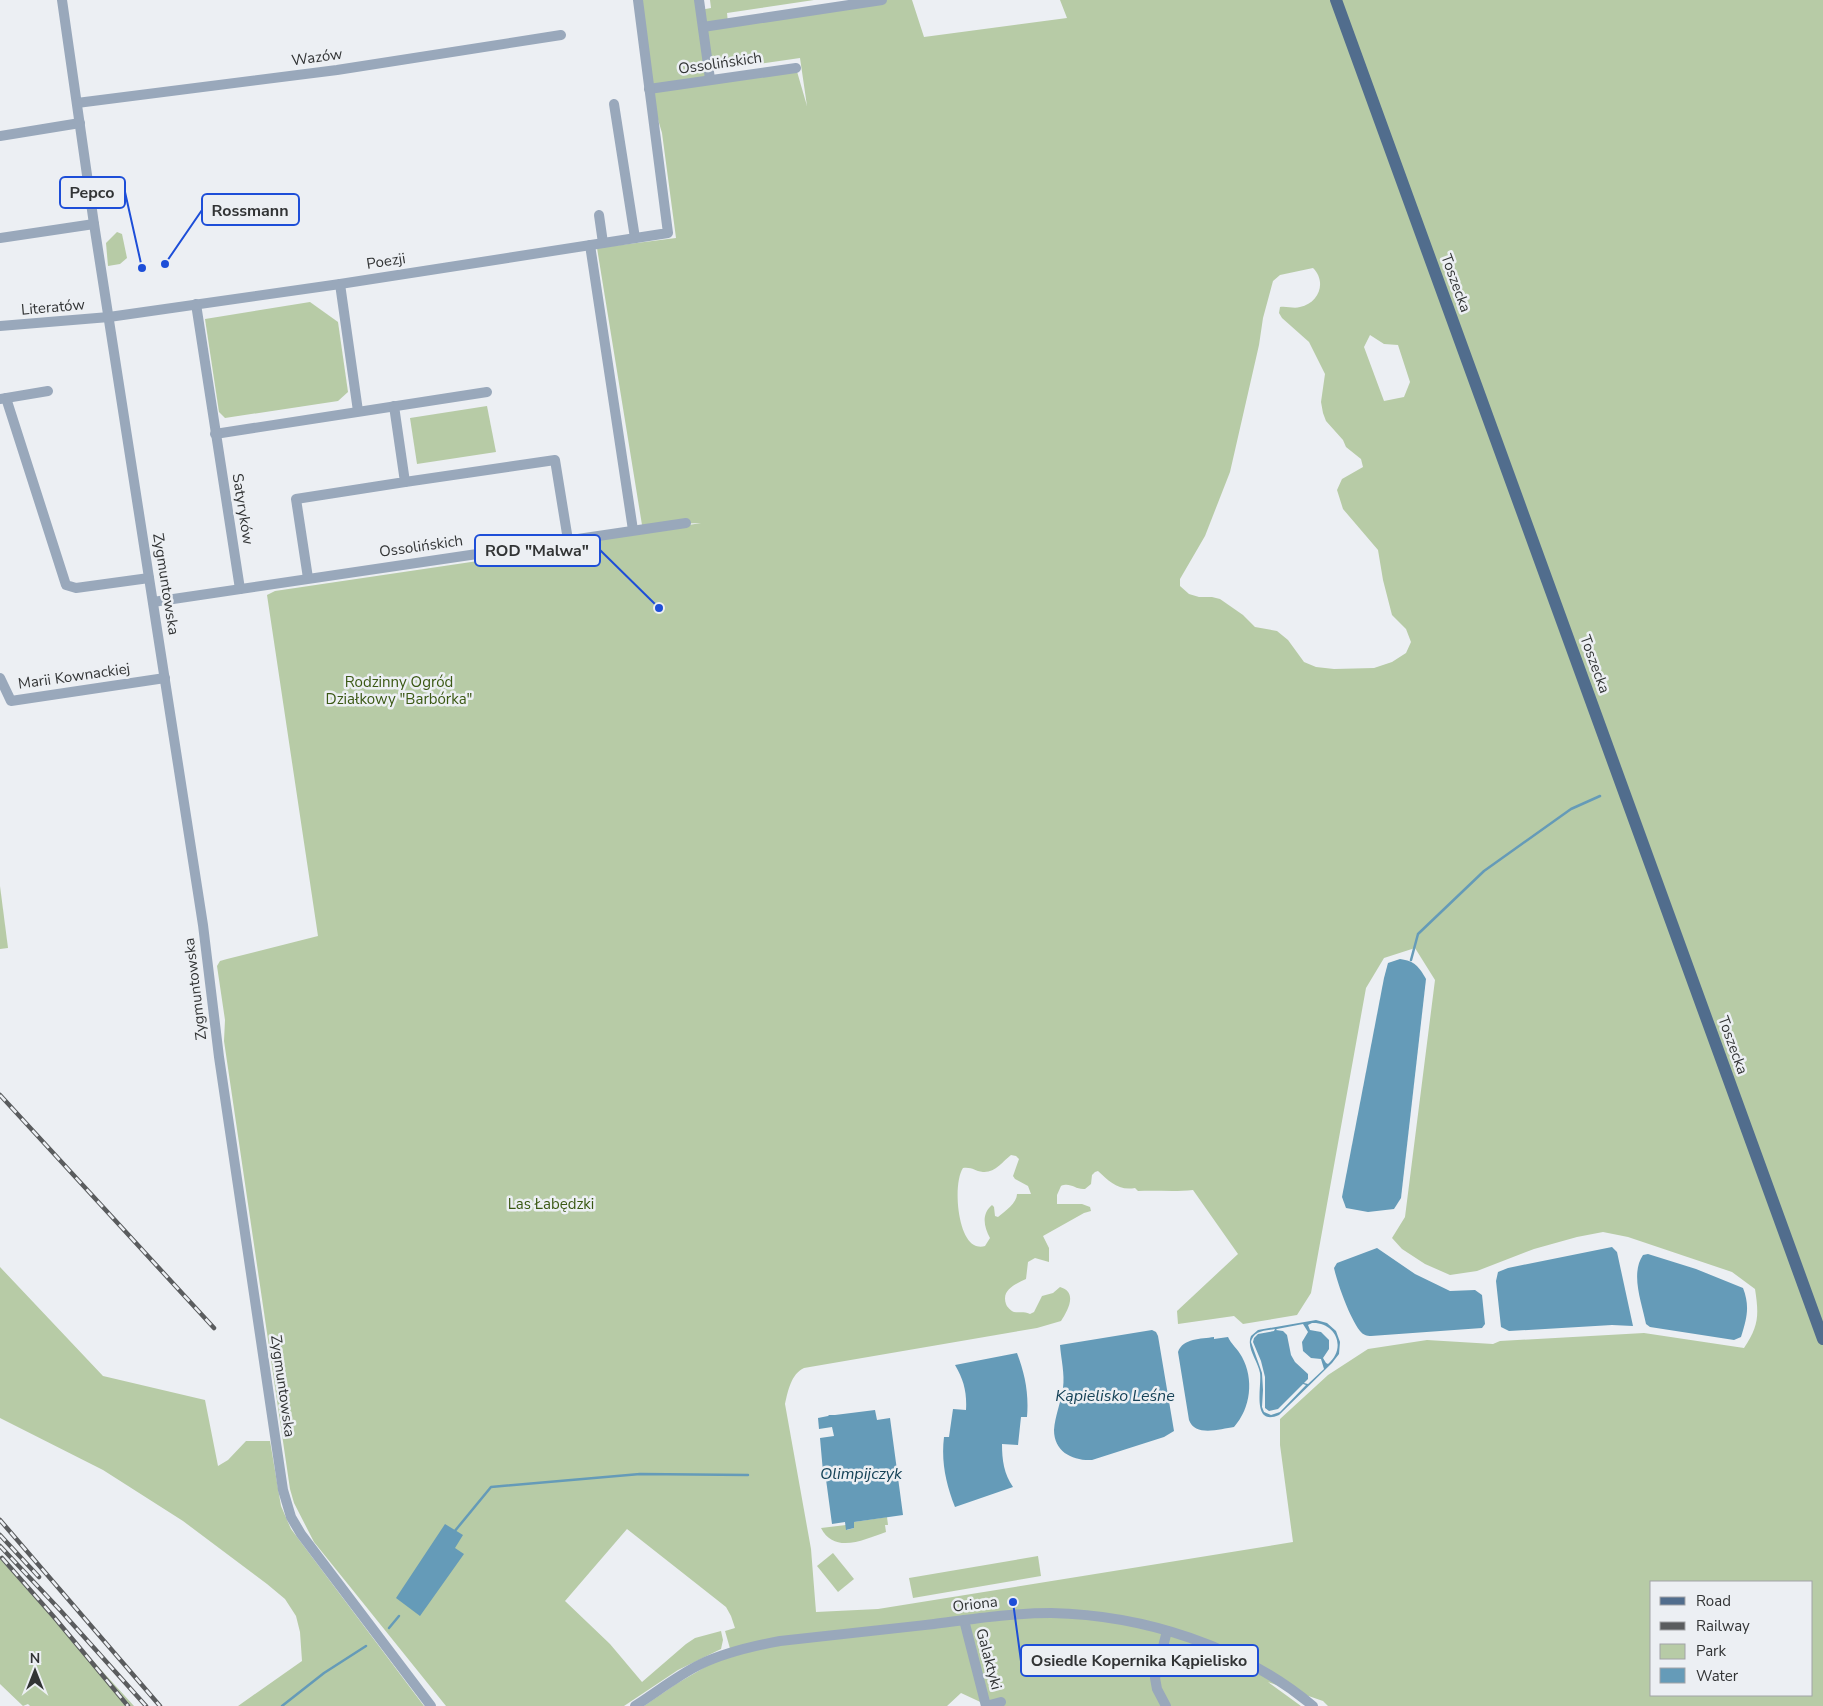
<svg xmlns="http://www.w3.org/2000/svg" width="1823" height="1706" font-family="'Nunito Sans',sans-serif">
<style>
.green{fill:#b7cba6;fill-rule:evenodd}
.water{fill:#659bb8;fill-rule:evenodd}
.lines{fill:none;stroke-linecap:round;stroke-linejoin:round}
.stream{stroke:#659bb8;stroke-width:2.5}
.minor{stroke:#99a8bb;stroke-width:10}
.major{stroke:#516d8d;stroke-width:12}
.rail-casing{stroke:#5a5c5e;stroke-width:4.5}
.rail{stroke:#eceff3;stroke-width:2.5;stroke-dasharray:8;stroke-linecap:butt}
.labels{text-anchor:middle;dominant-baseline:central;stroke-width:5;stroke-linejoin:round;paint-order:stroke}
.street-label{font-size:15px;fill:#323435;stroke:#eceff3}
.park-label{font-size:15px;fill:#3a5813;stroke:#eceff3}
.water-label{font-size:16px;font-style:italic;fill:#154257;stroke:#eceff3}
.leader{fill:none;stroke:#1d4ed8;stroke-width:2}
.callout-dot{fill:#1d4ed8;stroke:#eceff3;stroke-width:2}
.callout{fill:#eceff3;stroke:#1d4ed8;stroke-width:2}
.callout-label{font-size:16px;text-anchor:middle;font-weight:bold;fill:#323435}
</style>
<rect width="100%" height="100%" fill="#eceff3"/>
<g class="green">
<path d="M638 0H698L700 10 711 8 710 0H814L727 13 728 23 882 0H912L924 37 1067 18 1060 0H1823V1706H1328L1323 1701 1268 1682 1301 1706H989L961 1693 947 1706H644L676 1684 731 1652 725 1631 735 1628 731 1616 726 1607 627 1529 565 1601 610 1644 642 1682 686 1644 695 1638 721 1631 723 1640 721 1649 678 1670 624 1706H446L314 1542 294 1503 290 1489 224 1041 225 1020 217 966 220 961 227 959 318 936 267 595 275 591 526 554 537 555 542 549 701 523 642 525 597 248 676 238 662 133 649 89ZM800 58 807 106 796 68 711 80 709 71ZM1313 268C1327 282 1319 303 1300 307 1294 309 1287 306 1280 307L1279 313 1282 318 1309 342 1325 374 1321 402 1323 413 1326 421 1343 440 1346 447 1361 459 1363 467 1342 479 1337 490 1343 509 1378 550 1383 580 1392 615 1406 629 1411 642 1406 653 1392 662 1374 668 1334 669 1316 667 1304 662 1288 640 1277 631 1255 627 1243 615 1220 599 1212 597H1199L1189 594 1180 586V579L1205 536 1230 472 1259 345 1263 318 1273 281 1280 275ZM1370 335 1384 344 1398 345 1410 382 1404 397 1384 401 1364 347ZM1415 948 1435 980 1405 1217 1392 1238 1402 1249 1425 1264 1450 1275 1477 1271 1534 1249 1577 1237 1603 1232 1628 1237 1732 1272 1755 1289C1759 1315 1759 1326 1744 1348L1644 1333 1500 1341 1493 1344 1427 1340 1368 1349 1328 1375 1280 1419V1445L1293 1542 878 1609 816 1612 811 1549 785 1404C788 1391 791 1374 804 1368L1037 1328 1061 1321C1068 1310 1078 1292 1060 1287L1053 1293 1042 1296 1034 1312 1030 1314C1023 1311 1020 1313 1014 1312 1011 1311 1007 1307 1006 1304 1001 1289 1016 1284 1026 1279L1028 1262 1035 1258 1049 1262V1248L1043 1236 1084 1213 1091 1211 1090 1207 1082 1204H1057V1195L1061 1186C1071 1182 1075 1190 1085 1189L1091 1184 1092 1175 1095 1172 1098 1171C1109 1181 1118 1191 1135 1188L1138 1191C1156 1190 1174 1192 1193 1190L1238 1254 1177 1311 1178 1324 1234 1316 1243 1324 1297 1315 1311 1293 1366 988 1384 958ZM1011 1155 1016 1156 1019 1159 1013 1176 1015 1179 1028 1186 1031 1194H1017C1017 1203 1005 1211 998 1217L995 1216 994 1207 992 1205C981 1214 984 1227 990 1238L985 1246C982 1247 977 1247 974 1245 957 1236 953 1183 963 1168 973 1167 974 1171 983 1172 995 1173 1003 1161 1011 1155ZM1652 1582H1812V1695H1652Z"/>
<polygon points="117,232 122,234 127,258 120,264 108,266 106,243"/>
<polygon points="310,302 338,322 348,392 338,401 225,418 219,412 205,319"/>
<polygon points="487,406 496,452 417,464 410,418"/>
<polygon points="0,886 8,948 0,949"/>
<polygon points="0,1267 103,1376 205,1400 218,1466 228,1460 246,1441 270,1441 281,1506 291,1529 424,1706 238,1706 302,1661 300,1632 296,1616 285,1599 267,1584 183,1521 103,1470 0,1418"/>
<path d="M887 1517 888 1525H885L886 1532C865 1539 835 1555 821 1528L846 1525 847 1530 854 1528V1522Z"/>
<polygon points="833,1553 854,1579 838,1592 817,1566"/>
<polygon points="1038,1556 1041,1576 913,1598 909,1578"/>
<polygon points="0,1559 134,1706 30,1706 28,1704 23,1706 0,1684"/>
</g>
<g class="water">
<path d="M1400 959C1415 961 1419 967 1426 979L1401 1198 1394 1209 1368 1212 1346 1208 1342 1197 1384 978 1388 963Z"/>
<polygon points="1612,1247 1617,1252 1633,1326 1612,1325 1509,1331 1501,1327 1496,1281 1498,1272 1508,1268"/>
<path d="M1377 1248 1415 1274 1450 1291 1475 1290 1482 1295 1485 1324 1482 1328 1371 1336C1367 1336 1363 1335 1360 1331 1349 1316 1338 1285 1334 1268L1337 1263Z"/>
<path d="M1648 1254 1696 1269 1743 1288C1750 1306 1747 1318 1741 1337L1734 1340 1650 1327 1646 1324C1642 1303 1630 1274 1643 1255Z"/>
<path d="M1316 1320 1327 1323 1336 1331 1340 1342 1339 1354 1332 1363 1279 1415C1251 1427 1262 1386 1260 1373 1258 1361 1246 1348 1251 1336L1258 1330ZM1312 1323C1336 1322 1347 1348 1328 1364L1326 1363 1323 1358 1329 1349V1340L1321 1332 1310 1330 1308 1325ZM1303 1324 1308 1332 1302 1342 1303 1351 1311 1358 1321 1359 1324 1369 1308 1384 1304 1383 1308 1379V1374L1295 1362 1291 1355 1287 1335 1283 1331 1276 1330 1277 1329ZM1275 1329 1274 1331 1258 1334 1254 1338 1253 1342 1261 1361 1265 1377V1408L1269 1411 1278 1409 1303 1384 1306 1385 1280 1412 1271 1415 1264 1412 1262 1407 1263 1390 1262 1373 1251 1342C1254 1330 1265 1331 1275 1329Z"/>
<path d="M1152 1330 1156 1332 1158 1336 1174 1431 1164 1437 1092 1460C1073 1461 1054 1452 1054 1430 1055 1416 1061 1402 1063 1388 1065 1374 1061 1359 1060 1345Z"/>
<path d="M1214 1337V1339L1228 1337C1231 1344 1238 1349 1242 1357 1254 1379 1251 1408 1234 1427 1220 1429 1195 1437 1189 1420L1178 1352C1183 1338 1201 1339 1214 1337Z"/>
<path d="M1017 1353C1025 1374 1029 1394 1027 1417H1021L1018 1445 1002 1444C1002 1460 1004 1474 1013 1487L955 1507C946 1484 941 1462 944 1437H949L953 1409 966 1410C967 1393 964 1380 955 1365Z"/>
<polygon points="875,1410 877,1420 890,1418 903,1515 854,1522 854,1528 846,1530 845,1522 832,1524 825,1472 823,1472 820,1438 834,1436 832,1427 819,1429 818,1418 828,1416 829,1415 835,1415"/>
<polygon points="445,1524 463,1535 455,1548 464,1554 420,1616 396,1598"/>
</g>
<g class="lines">
<g class="stream">
<polyline points="1411,960 1418,934 1484,871 1571,809 1600,796"/>
<polyline points="454,1532 491,1487 640,1474 748,1475"/>
<polyline points="389,1628 399,1616"/>
<polyline points="282,1706 324,1673 366,1646"/>
</g>
<g class="minor">
<polyline points="62,0 94,224 203,925 219,1057 283,1490 291,1517 301,1534 431,1706"/>
<polyline points="699,0 710,79"/>
<polyline points="703,27 882,0"/>
<polyline points="649,89 796,68"/>
<polyline points="77,103 337,70 561,35"/>
<polyline points="614,104 635,238"/>
<polyline points="0,136 80,123"/>
<polyline points="599,215 603,243"/>
<polyline points="0,238 94,224"/>
<polyline points="590,245 633,530"/>
<polyline points="340,284 358,411"/>
<polyline points="196,304 240,589"/>
<polyline points="0,326 109,317 340,284 668,233 638,0"/>
<polyline points="6,398 66,585 76,588 149,578"/>
<polyline points="0,399 48,391"/>
<polyline points="215,434 487,392"/>
<polyline points="405,482 555,460 568,540"/>
<polyline points="308,578 296,499 405,482 394,406"/>
<polyline points="153,602 686,523"/>
<polyline points="0,678 11,701 165,678"/>
<polyline points="964,1620 986,1706"/>
<path d="M635 1706C657 1692 678 1675 701 1664 726 1652 753 1646 780 1641 832 1635 883 1630 934 1624 973 1619 1012 1613 1051 1613 1144 1615 1241 1646 1313 1706"/>
<polyline points="986,1706 1001,1702"/>
<polyline points="1166,1706 1157,1689 1155,1678 1167,1631"/>
</g>
<polyline class="major" points="1336,0 1823,1339"/>
<defs>
<g id="rail">
<polyline points="0,1095 214,1328"/>
<polyline points="0,1520 160,1706"/>
<polyline points="0,1535 39,1577"/>
<polyline points="0,1546 60,1610 146,1706"/>
<polyline points="2,1558 54,1617 128,1706"/>
</g>
</defs>
<use href="#rail" class="rail-casing"/>
<use href="#rail" class="rail"/>
</g>
<g class="labels">
<g class="street-label">
<text transform="translate(317 57) rotate(-8)">Wazów</text>
<text transform="translate(720 63) rotate(-8)">Ossolińskich</text>
<text transform="translate(386 261) rotate(-9)">Poezji</text>
<text transform="translate(1456 283) rotate(70)">Toszecka</text>
<text transform="translate(53 307) rotate(-5)">Literatów</text>
<text transform="translate(243 509) rotate(81)">Satyryków</text>
<text transform="translate(421 546) rotate(-8)">Ossolińskich</text>
<text transform="translate(166 584) rotate(81)">Zygmuntowska</text>
<text transform="translate(1595 664) rotate(70)">Toszecka</text>
<text transform="translate(74 676) rotate(-8)">Marii Kownackiej</text>
<text transform="translate(195 989) rotate(-97)">Zygmuntowska</text>
<text transform="translate(1733 1045) rotate(70)">Toszecka</text>
<text transform="translate(283 1386) rotate(82)">Zygmuntowska</text>
<text transform="translate(975 1604) rotate(-7)">Oriona</text>
<text transform="translate(989 1659) rotate(75)">Galaktyki</text>
</g>
<g class="park-label">
<text x="399" y="682">Rodzinny Ogród<tspan x="399" dy="17">Działkowy "Barbórka"</tspan></text>
<text x="551" y="1204">Las Łabędzki</text>
</g>
<g class="water-label">
<text x="1115" y="1396">Kąpielisko Leśne</text>
<text x="861" y="1474">Olimpijczyk</text>
</g>
</g>
<path class="leader" d="M142 268L125 192M165 264L202 210M659 608L600 550M1013 1602L1021 1661"/>
<g class="callout-dot">
<circle cx="142" cy="268" r="5"/>
<circle cx="165" cy="264" r="5"/>
<circle cx="659" cy="608" r="5"/>
<circle cx="1013" cy="1602" r="5"/>
</g>
<g class="callout">
<rect x="60" y="177" width="65" height="31" rx="5"/>
<rect x="202" y="194" width="97" height="31" rx="5"/>
<rect x="475" y="535" width="125" height="31" rx="5"/>
<rect x="1021" y="1645" width="237" height="31" rx="5"/>
</g>
<g class="callout-label">
<text x="92" y="198">Pepco</text>
<text x="250" y="216">Rossmann</text>
<text x="537" y="556">ROD "Malwa"</text>
<text x="1139" y="1666">Osiedle Kopernika Kąpielisko</text>
</g>
<rect x="1650" y="1581" width="162" height="115" fill="#eceff3" stroke="#a2a4a7"/>
<rect x="1660" y="1597" width="25" height="8" fill="#516d8d" stroke="#a2a4a7"/>
<text x="1696" y="1606" font-size="15" fill="#323435">Road</text>
<rect x="1660" y="1622" width="25" height="8" fill="#5a5c5e" stroke="#a2a4a7"/>
<text x="1696" y="1631" font-size="15" fill="#323435">Railway</text>
<rect x="1660" y="1644" width="25" height="15" fill="#b7cba6" stroke="#a2a4a7"/>
<text x="1696" y="1656" font-size="15" fill="#323435">Park</text>
<rect x="1660" y="1668" width="25" height="15" fill="#659bb8" stroke="#a2a4a7"/>
<text x="1696" y="1681" font-size="15" fill="#323435">Water</text>
<g transform="translate(35 1671)" stroke="#eceff3" stroke-width="4" paint-order="stroke">
<path d="M0-4L9 19L0 12L-9 19Z" fill="#323435"/>
<text y="-8" font-size="14" font-weight="bold" text-anchor="middle" fill="#323435">N</text>
</g>
</svg>
